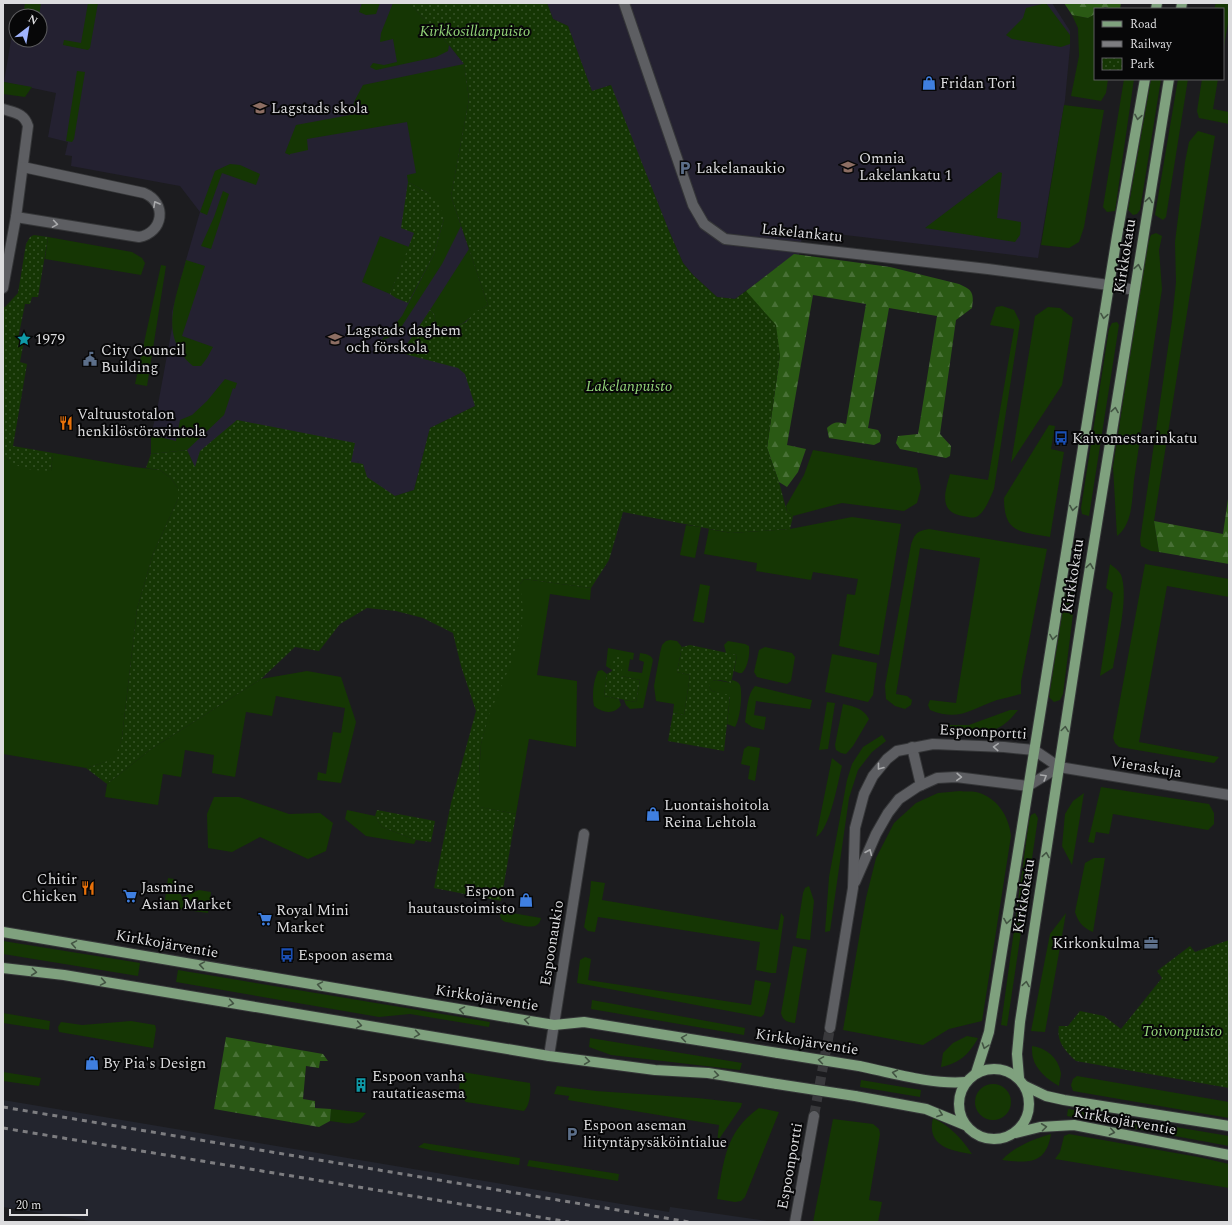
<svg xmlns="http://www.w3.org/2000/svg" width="1232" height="1225" font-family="Spectral,serif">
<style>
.built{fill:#23252e}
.education{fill:#242131}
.green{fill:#153604}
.forest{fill:url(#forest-firs)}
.park{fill:url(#park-dots)}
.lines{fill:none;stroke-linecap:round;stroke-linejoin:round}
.minor-tunnel{stroke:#39393c;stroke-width:10;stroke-dasharray:10 5;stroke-linecap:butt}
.minor-casing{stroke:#353638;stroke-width:12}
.major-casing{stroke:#353638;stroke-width:12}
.minor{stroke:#5d5e62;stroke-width:10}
.major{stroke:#7fa17e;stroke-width:10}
.rail{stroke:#7d7d80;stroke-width:3;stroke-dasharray:5 5;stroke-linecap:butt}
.major-bridge-casing{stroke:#353638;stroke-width:12;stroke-linecap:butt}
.major-bridge{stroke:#7fa17e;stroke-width:10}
.oneway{stroke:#435443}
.oneway2{stroke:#a9aaac}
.labels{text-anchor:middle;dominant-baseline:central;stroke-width:4;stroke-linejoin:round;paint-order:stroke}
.park-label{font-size:15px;font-style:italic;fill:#93d579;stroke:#070708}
.poi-label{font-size:15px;fill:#dcdcde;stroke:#070708;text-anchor:start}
.street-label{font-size:15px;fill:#dcdcde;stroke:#070708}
</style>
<defs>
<pattern id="forest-firs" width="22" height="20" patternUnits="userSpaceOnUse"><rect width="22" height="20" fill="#2a5914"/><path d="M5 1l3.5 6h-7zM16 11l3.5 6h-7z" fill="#487036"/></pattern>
<pattern id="park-dots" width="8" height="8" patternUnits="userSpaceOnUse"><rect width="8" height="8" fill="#153604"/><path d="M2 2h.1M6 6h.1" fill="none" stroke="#365228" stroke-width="1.8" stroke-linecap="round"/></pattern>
</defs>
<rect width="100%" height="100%" fill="#1c1c1f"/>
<polygon class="built" points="3,1100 669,1212 670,1207 774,1222 96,1222 3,1207"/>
<g class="education">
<polygon points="25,3 409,3 449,45 464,64 469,99 451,196 495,328 475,406 430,428 414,490 395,496 202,484 187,450 151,454 151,435 157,410 172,328 172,312 186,260 200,212 180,186 71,166 72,156 65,155 68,142 48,137 56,93 4,82 15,16 16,16 16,40 40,40 40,16 23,16"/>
<polygon points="547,3 1052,3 1070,31 1070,47 1065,100 1038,258 803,230 799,255 794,255 735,299 717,297 693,275 683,263 669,231 610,85 592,92 568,26 553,19"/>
</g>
<g class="green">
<polygon points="25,3 41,3 39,16 23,16"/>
<polygon points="88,3 98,3 90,48 88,50 63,45 64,40 81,43"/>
<polygon points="362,3 380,3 376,14 366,15 359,12"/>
<polygon points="393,3 409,3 449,45 448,51 436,57 376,70 370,67 373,63 384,65 397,62 393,39 380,42 381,33"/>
<polygon points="1046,3 1070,35 1070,44 1061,47 1012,39 1006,35 1023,18 1026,8"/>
<polygon points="1216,3 1229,3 1229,17 1223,52 1223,9 1214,9"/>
<polygon points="1095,14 1095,79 1108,79 1106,93 1101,101 1071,96 1079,56 1078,28 1072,15 1088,18"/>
<polygon points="464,64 469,99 451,196 461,226 442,264 402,326 392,336 381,341 402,316 434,254 444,219 428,193 408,182 407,175 416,173 407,122 307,139 308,150 290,154 290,155 285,153 296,125 350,115 355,100 363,85"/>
<polygon points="77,71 85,72 74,139 72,142 66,141"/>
<polygon points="1124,79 1134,79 1115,211 1107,212 1103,207"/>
<polygon points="1151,79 1161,79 1140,210 1137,214 1133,215 1128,210"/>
<polygon points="1178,79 1188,79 1166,217 1163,220 1155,215"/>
<polygon points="1202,79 1218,79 1213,109 1229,112 1229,124 1199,118 1197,111"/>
<polygon points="3,82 4,82 32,87 25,97 3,94"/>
<polygon points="1064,105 1104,110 1084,227 1079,242 1069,248 1041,245"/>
<polygon points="1198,131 1215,136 1154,521 1159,552 1151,551 1141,546 1140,540 1172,320 1176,282 1175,242 1185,162 1189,142"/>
<polygon points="230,164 240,165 260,174 256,185 222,173 207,215 200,212 215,171"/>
<polygon points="999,172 1002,173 997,218 1021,222 1020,235 1015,242 925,228"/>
<polygon points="223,191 229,194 211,249 201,246 214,217"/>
<path d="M1156 233 1162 236 1159 250 1162 289 1134 480C1132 498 1133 524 1117 536L1113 467 1147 246 1151 235Z"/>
<polygon points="380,236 409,247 390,294 362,282"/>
<polygon points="48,237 132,252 142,258 145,263 141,275 45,259"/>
<path d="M469 249 488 305C465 316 464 335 436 323L434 314 430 310Z"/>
<path d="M186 260 205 266 182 336 213 347 207 358 201 366H193C158 335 176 299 186 260Z"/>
<polygon points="161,265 166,266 147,386 135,384"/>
<path d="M1002 306 1014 310 1020 322 994 489C990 498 986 510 978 516 973 519 969 517 963 516 938 512 945 492 950 474L988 480 1014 329 990 325 996 307Z"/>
<polygon points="1048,307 1060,308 1073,318 1062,385 1011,463 1035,316"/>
<polygon points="1117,322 1119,325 1089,516 1082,514 1081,508 1109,329 1112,323"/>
<polygon points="225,379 237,383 235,389 233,388 224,415 187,450 151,454 151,435 176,441 180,420 192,415 207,401"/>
<path d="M1049 425 1055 426 1051 449 1064 452 1050 537C1020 531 1004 534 1004 498Z"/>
<polygon points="813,450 917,468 921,488 917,503 904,511 842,503 793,516 787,512 786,506 804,475"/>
<polygon points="53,453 134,467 160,470 171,478 178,488 178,499 153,554 137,609 122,737 119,750 112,760 86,768 3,754 3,455 8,460 51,471"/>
<polygon points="852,517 901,524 879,655 839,646 847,594 855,595 858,579 813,572 811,580 756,571 757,563 704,554 709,529 731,533 790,529"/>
<polygon points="686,525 701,527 695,558 680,555"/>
<path d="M929 529 1047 549 1021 682V694C1013 696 1005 698 997 700 971 709 959 722 930 710L928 705 930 700 956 703 980 558 920 548 896 694 907 696 912 700 911 705 905 709 895 706 886 699 885 686 911 545C915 533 917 531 929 529Z"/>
<path d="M1110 564C1115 568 1121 572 1122 578 1128 601 1117 644 1113 668L1100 676 1113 593 1106 588Z"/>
<polygon points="1145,564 1229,579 1229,597 1167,586 1139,742 1219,757 1214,763 1119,747 1115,743 1113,738"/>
<polygon points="524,579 591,588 590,600 550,594 537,675 577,681 576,747 529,739 516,814 479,807 479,776 481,744 520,592 520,584"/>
<polygon points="1071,582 1075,582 1076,590 1063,694 1060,700 1054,702 1049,697 1065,595 1067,587"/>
<polygon points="700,584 710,586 704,623 693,621"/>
<polygon points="670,640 677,641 682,647 677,672 690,675 684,715 673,713 674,704 656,701 654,686 660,653 662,645 666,641"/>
<path d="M728 641 745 644 749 646C750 654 748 667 742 673H739L734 671 737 655 726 653 724 645Z"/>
<polygon points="765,647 792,653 795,657 791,681 787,684 757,677 754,672 759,650"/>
<path d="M608 648 634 653 633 660 630 659 628 671 642 673 644 662 639 660 640 653C645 654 651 654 653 660L643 708 630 709 626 705 624 700 636 702 640 680 621 676 606 666Z"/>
<polygon points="832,654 877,663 873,695 868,702 825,692"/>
<path d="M602 670 607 674 604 696 619 699 621 705C615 715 602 713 594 706 592 695 593 682 598 671Z"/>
<polygon points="307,671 341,677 356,722 341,783 317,780 318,772 326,774 333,732 341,733 345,708 276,696 272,716 246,712 235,777 212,773 214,755 185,750 181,777 163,774 158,805 105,797 107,784 151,749 261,679"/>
<path d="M716 680 731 683 732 680C736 681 738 682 740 685 743 693 740 720 735 727L727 724 730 696 712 691 709 687C709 682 712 681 716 680Z"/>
<path d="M755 686 812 700 810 709 756 701 754 715 766 717 764 730 752 727 745 722C747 711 747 694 755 686Z"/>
<polygon points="827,702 835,703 828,749 819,750"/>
<path d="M843 704C855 707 863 708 869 719L853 746 846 754 841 753 836 750 835 745Z"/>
<path d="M1010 710H1018C997 738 977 734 946 733V725H969Z"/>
<polygon points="882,735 886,741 872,752 858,770 849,798 830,931 825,932 829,877 847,780 852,764 863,747"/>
<polygon points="748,746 760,748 755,781 748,779 750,766 741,764 744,749"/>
<path d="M832 758 842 766C838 781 830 830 816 837Z"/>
<polygon points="1101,787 1209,804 1214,813 1214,824 1208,830 1113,814 1109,834 1096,832 1094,843 1088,842"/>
<path d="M960 791C965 792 971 791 976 792 997 797 1009 816 1011 836L982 1021 949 1029 923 1045 843 1030 866 898 876 858 894 823 916 803 938 793Z"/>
<polygon points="1084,793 1072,865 1062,846 1065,814 1073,801"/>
<polygon points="214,797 239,797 289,814 320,813 333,823 326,851 308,859 260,837 232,852 208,848 207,814"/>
<polygon points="347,810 375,816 382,827 416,840 414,844 366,836 345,819"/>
<polygon points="1035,813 1038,818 1007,1026 1001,1025 1029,821 1031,815"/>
<path d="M1094 858H1105L1093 932C1083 928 1078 922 1075 912L1085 863Z"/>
<polygon points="168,878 174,879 182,897 199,890 211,892 208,913 164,907"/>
<polygon points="591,881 605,883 602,900 778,930 781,913 784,917 776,973 771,973 756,970 760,942 598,917 595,932 588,931 584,927 590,894"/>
<polygon points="809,886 814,901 810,940 796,938 803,893 805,888"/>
<path d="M500 911 541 918C538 934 517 923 506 922 500 920 500 917 500 911Z"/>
<polygon points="1066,913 1045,1032 1031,1031 1050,934"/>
<polygon points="3,941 140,963 138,976 3,954"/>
<path d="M793 946 807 949 795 1023C787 1022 783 1021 781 1013Z"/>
<polygon points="585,957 591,959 588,980 751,1005 755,980 771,983 764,1014 761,1017 577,983 580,960"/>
<polygon points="178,970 490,1022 489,1027 410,1014 379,1017 176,982"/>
<polygon points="592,1000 745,1028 744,1035 591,1009"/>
<polygon points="3,1013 50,1021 49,1030 3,1023"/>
<polygon points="131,1021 155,1025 156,1029 153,1048 59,1032 58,1027 61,1022 82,1025"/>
<path d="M967 1036 978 1038C969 1054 960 1063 941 1067L943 1053 953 1043Z"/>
<polygon points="590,1038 742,1063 740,1070 611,1055 589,1047"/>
<path d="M1032 1046C1046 1048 1058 1057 1061 1073 1061 1077 1059 1082 1059 1086 1048 1080 1036 1070 1033 1058 1032 1055 1032 1050 1032 1046Z"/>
<polygon points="3,1072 41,1078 39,1086 3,1081"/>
<path d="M462 1072 530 1083C531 1092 530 1105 524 1111L466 1102C456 1092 459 1085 462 1072Z"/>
<polygon points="1077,1076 1229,1102 1229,1118 1073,1091 1071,1085 1073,1079"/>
<polygon points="861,1080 921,1090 920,1097 860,1087"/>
<circle cx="993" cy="1102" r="18"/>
<polygon points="557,1086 596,1091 697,1098 742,1103 741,1107 717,1142 719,1125 568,1100 569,1096 554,1094"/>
<path d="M759 1108 779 1112 745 1197 741 1201 735 1202 717 1199C724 1161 725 1132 759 1108Z"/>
<path d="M331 1109 366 1113C355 1128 347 1123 330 1121Z"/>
<polygon points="1068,1109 1229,1136 1229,1146 1067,1116"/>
<path d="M933 1118C949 1125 962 1139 972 1154 951 1151 926 1146 933 1118Z"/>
<polygon points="833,1119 873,1124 879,1129 880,1134 869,1200 882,1202 878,1222 879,1222 813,1222"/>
<path d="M1051 1134C1046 1165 1028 1163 1002 1160 1015 1146 1034 1139 1051 1134Z"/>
<polygon points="1069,1134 1198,1157 1229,1164 1229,1188 1055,1159 1060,1152 1064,1136"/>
<polygon points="424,1143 520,1158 519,1165 430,1150 418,1147"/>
<polygon points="529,1160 619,1174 618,1181 527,1166"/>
</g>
<g class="forest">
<polygon points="1064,3 1121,3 1120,9 1111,9 1105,7 1102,9 1095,9 1095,14 1088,18 1072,15"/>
<path d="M794 254 890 267 959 284C973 290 974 293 972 308L956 320 940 434 951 446 950 456 946 458 900 449 896 443 898 436 918 434 937 316 889 308 868 428 878 430 881 435 880 442 874 445 829 438 827 428C834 421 838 422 846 424L866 304 813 295 787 445 806 449 798 472 787 487 779 482 767 448 780 355 746 291Z"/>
<polygon points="1228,499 1229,564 1159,552 1154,521 1223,534"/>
<polygon points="226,1037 323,1054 328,1061 320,1061 319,1068 306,1066 303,1099 315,1101 315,1108 331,1109 330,1121 319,1127 214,1109"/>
</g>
<g class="park">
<path d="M409 3H547L553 19 568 26 592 91 611 85 669 231 683 263 693 275 717 297 735 299 746 291 776 325 780 355 767 448 779 482 787 512 793 516 790 529 731 533 623 512 609 560 591 588 524 579 520 584 523 608 522 624 512 661 489 715 481 744 479 776 480 807 516 814 501 901 434 888 451 803 476 711 461 666 453 633 423 618 396 611 367 608 340 624 319 651 295 647 261 679 151 749 107 784 86 768C109 760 116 763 122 737L137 609 153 554 178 499V488L171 478 160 470 146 468 151 454 187 450 195 467 200 451 237 420 355 443 351 462 363 464 367 477 395 496 414 490 430 428 475 406 465 374 458 368 401 353 430 310 434 314 436 323 441 325 456 327 466 322 475 312 488 305 451 196 469 99 464 64 449 45Z"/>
<polygon points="408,182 428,193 439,204 444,219 434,254 408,303 396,298 390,294 414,233 401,228"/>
<path d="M34 235 48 237 38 297H32L30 304H25L18 339 24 341 20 362 27 364 13 446 53 453 51 471C31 470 18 470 3 455V307H5L18 293 26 244 30 237Z"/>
<path d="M690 645 737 655 731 683C724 681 711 676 709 687L712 691 730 695 724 751 668 741 673 713 684 715 690 675 677 672 682 647Z"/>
<polygon points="614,656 623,657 621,676 640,680 636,702 604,696 607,674 612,671"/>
<polygon points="377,810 435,821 431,842 416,840 382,827 375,816"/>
<path d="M1229 940V1088L1076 1061C1065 1051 1056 1041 1059 1026H1068L1080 1011 1104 1016 1121 1029 1162 978 1157 971 1190 946 1195 952Z"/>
</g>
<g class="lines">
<polyline class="minor-tunnel" points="814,1116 830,1028"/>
<defs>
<g id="minor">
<polyline points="624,3 693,205 704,224 725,239 988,269 1109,285 1134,290"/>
<path d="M3 109C15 113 24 113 28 126L16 217 3 288"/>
<path d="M16 217 139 237C163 233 168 203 144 193L23 167"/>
<polyline points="912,747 921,785"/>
<polyline points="855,882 876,834 888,813 899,799 917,787 937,778 956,777 1028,786 1059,767"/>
<polyline points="830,1028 853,888 855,828 864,794 873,776 887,759 897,751 933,744 1004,747 1034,750 1059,767 1229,795"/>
<polyline points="549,1056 584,834"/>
<polyline points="795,1222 814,1116"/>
</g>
<g id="major">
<polyline points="1156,9 1157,3"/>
<polyline points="1181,9 1182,3"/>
<polyline points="3,932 554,1025 584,1022 778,1053"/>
<polyline points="3,968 64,975 549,1056 655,1070 708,1073 777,1084"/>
<path d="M859 1066C892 1073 933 1085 966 1082"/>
<circle cx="994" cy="1104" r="35"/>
<polyline points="976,1073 989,1032 1117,236 1145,79"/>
<polyline points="1019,1078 1017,1054 1020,1022 1084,604 1169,79"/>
<polyline points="1025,1086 1046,1096 1064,1100 1229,1126"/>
<polyline points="855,1096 926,1109 965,1125"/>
<polyline points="1016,1133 1040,1127 1074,1125 1229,1155"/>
</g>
</defs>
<use href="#minor" class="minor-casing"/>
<use href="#major" class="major-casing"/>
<use href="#minor" class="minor"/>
<use href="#major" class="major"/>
<g class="rail">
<polyline points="3,1107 689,1222"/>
<polyline points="3,1128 569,1222"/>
</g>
<defs>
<g id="major-bridge">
<polyline points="778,1053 859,1066"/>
<polyline points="777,1084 855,1096"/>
</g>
</defs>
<use href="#major-bridge" class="major-bridge-casing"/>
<use href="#major-bridge" class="major-bridge"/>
</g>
<defs><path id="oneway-chevron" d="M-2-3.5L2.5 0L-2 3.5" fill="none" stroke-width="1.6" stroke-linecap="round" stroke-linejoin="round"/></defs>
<g class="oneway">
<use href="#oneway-chevron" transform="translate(1138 117) rotate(100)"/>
<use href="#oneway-chevron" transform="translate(1149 200) rotate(-81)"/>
<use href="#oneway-chevron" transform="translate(1138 267) rotate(-80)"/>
<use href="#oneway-chevron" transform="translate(1104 316) rotate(99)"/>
<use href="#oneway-chevron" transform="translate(1115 410) rotate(-81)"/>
<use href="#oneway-chevron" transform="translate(1073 508) rotate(99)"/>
<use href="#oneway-chevron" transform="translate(1090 566) rotate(-81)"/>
<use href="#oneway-chevron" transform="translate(1053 637) rotate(99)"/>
<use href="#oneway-chevron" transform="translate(1065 729) rotate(-82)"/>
<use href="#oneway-chevron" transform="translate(1046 855) rotate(-81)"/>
<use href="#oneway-chevron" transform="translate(1007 921) rotate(99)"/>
<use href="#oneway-chevron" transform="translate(74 944) rotate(-170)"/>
<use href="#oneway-chevron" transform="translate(202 965) rotate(-171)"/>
<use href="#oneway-chevron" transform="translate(34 972) rotate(7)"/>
<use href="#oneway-chevron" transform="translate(103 982) rotate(10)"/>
<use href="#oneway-chevron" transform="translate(1026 984) rotate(-81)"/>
<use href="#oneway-chevron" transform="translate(320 985) rotate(-170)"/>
<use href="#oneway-chevron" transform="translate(231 1003) rotate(10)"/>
<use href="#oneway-chevron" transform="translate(462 1010) rotate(-170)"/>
<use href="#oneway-chevron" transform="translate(527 1020) rotate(-171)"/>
<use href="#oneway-chevron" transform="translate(359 1025) rotate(10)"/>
<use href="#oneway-chevron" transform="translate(417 1034) rotate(9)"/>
<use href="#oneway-chevron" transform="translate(684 1038) rotate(-171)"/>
<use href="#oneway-chevron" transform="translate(985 1046) rotate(108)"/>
<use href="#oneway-chevron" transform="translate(821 1060) rotate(-171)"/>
<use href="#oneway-chevron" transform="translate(587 1061) rotate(8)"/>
<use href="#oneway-chevron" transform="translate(895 1073) rotate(-169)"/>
<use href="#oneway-chevron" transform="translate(716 1075) rotate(9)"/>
<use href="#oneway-chevron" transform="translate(940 1114) rotate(20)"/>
<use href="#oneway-chevron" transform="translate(1044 1127) rotate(-7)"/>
<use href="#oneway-chevron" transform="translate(1112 1132) rotate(11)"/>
</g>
<g class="oneway2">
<use href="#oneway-chevron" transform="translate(156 204) rotate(-119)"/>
<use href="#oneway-chevron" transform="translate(55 224) rotate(9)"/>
<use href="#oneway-chevron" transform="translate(996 747) rotate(-177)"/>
<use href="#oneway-chevron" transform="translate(880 767) rotate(128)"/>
<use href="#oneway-chevron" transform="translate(959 777) rotate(2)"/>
<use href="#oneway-chevron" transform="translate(1044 777) rotate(-31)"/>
<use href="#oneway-chevron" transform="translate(869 852) rotate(-67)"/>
</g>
<defs>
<symbol id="shop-bare" viewBox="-9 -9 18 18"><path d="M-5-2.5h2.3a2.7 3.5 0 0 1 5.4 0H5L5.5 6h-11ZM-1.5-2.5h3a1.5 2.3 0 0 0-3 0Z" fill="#3f7fe0" stroke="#070708" stroke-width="2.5" paint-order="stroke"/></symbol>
<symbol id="school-bare" viewBox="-9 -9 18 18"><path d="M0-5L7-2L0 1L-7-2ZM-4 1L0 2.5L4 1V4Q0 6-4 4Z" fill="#8d6e63" stroke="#070708" stroke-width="2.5" paint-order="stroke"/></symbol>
<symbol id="parking-bare" viewBox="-9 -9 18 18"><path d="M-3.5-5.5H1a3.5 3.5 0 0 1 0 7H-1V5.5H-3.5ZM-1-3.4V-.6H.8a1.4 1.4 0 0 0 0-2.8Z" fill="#5c6f8a" stroke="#070708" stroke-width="2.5" paint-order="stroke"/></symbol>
<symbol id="sight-bare" viewBox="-9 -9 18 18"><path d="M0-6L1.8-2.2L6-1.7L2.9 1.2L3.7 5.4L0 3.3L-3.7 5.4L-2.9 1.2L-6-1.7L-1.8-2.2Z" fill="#0f9aa8" stroke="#070708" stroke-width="2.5" paint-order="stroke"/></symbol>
<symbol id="civic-bare" viewBox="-9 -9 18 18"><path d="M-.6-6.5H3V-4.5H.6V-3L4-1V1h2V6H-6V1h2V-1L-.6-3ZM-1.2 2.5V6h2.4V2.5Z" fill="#5c6f8a" stroke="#070708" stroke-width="2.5" paint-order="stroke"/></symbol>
<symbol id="restaurant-bare" viewBox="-9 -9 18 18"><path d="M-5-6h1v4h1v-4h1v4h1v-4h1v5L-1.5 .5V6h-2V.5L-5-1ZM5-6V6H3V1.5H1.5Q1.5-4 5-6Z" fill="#e8710a" stroke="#070708" stroke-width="2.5" paint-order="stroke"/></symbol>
<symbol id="bus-bare" viewBox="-9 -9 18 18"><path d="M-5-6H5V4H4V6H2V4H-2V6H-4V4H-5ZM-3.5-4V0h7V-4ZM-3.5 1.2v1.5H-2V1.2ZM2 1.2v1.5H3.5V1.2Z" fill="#1a4fb4" stroke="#070708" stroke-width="2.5" paint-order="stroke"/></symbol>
<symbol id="supermarket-bare" viewBox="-9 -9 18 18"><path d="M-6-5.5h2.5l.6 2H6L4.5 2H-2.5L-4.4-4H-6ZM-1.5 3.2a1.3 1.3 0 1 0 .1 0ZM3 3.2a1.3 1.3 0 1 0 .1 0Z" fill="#3f7fe0" stroke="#070708" stroke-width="2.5" paint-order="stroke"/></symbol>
<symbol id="office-bare" viewBox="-9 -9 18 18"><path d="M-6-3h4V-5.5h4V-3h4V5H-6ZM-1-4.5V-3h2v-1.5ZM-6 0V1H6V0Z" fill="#5c6f8a" stroke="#070708" stroke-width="2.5" paint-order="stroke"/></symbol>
<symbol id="building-bare" viewBox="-9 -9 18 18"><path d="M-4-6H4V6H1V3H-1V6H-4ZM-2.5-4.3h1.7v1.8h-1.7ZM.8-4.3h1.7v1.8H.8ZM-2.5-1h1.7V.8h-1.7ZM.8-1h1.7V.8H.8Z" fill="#0f9aa8" stroke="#070708" stroke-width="2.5" paint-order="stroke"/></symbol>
</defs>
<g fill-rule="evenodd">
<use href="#shop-bare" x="919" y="73" width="20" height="20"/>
<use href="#school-bare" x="250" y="98" width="20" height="20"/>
<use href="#school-bare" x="838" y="157" width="20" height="20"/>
<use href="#parking-bare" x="675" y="158" width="20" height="20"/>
<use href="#sight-bare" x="14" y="329" width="20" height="20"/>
<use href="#school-bare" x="325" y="329" width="20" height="20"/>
<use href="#civic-bare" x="80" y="349" width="20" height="20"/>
<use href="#restaurant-bare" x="56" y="413" width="20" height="20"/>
<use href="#bus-bare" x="1051" y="428" width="20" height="20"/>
<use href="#shop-bare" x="643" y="804" width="20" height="20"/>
<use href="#restaurant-bare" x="78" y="878" width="20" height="20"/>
<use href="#supermarket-bare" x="120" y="886" width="20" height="20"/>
<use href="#shop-bare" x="516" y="890" width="20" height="20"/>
<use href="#supermarket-bare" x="255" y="909" width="20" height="20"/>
<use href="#office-bare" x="1141" y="933" width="20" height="20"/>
<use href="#bus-bare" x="277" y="945" width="20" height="20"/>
<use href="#shop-bare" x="82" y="1053" width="20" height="20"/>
<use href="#building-bare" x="351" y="1075" width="20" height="20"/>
<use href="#parking-bare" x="562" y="1124" width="20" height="20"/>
</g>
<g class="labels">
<g class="park-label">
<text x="475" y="31">Kirkkosillanpuisto</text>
<text x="629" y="386">Lakelanpuisto</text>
<text x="1182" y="1031">Toivonpuisto</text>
</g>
<g class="poi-label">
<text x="940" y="83">Fridan Tori</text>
<text x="271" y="108">Lagstads skola</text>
<text x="859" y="158">Omnia<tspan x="859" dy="17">Lakelankatu 1</tspan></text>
<text x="696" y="168">Lakelanaukio</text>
<text x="346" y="330">Lagstads daghem<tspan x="346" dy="17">och förskola</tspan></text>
<text x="35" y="339">1979</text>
<text x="101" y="350">City Council<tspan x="101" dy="17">Building</tspan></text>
<text x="77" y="414">Valtuustotalon<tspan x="77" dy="17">henkilöstöravintola</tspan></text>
<text x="1072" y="438">Kaivomestarinkatu</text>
<text x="664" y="805">Luontaishoitola<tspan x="664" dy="17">Reina Lehtola</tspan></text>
<text x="77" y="879" text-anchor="end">Chitir<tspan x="77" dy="17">Chicken</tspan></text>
<text x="141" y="887">Jasmine<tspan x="141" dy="17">Asian Market</tspan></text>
<text x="515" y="891" text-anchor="end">Espoon<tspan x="515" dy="17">hautaustoimisto</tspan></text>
<text x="276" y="910">Royal Mini<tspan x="276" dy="17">Market</tspan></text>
<text x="1140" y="943" text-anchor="end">Kirkonkulma</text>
<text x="298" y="955">Espoon asema</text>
<text x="103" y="1063">By Pia's Design</text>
<text x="372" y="1076">Espoon vanha<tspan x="372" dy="17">rautatieasema</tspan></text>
<text x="583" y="1125">Espoon aseman<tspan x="583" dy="17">liityntäpysäköintialue</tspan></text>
</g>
<g class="street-label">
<text transform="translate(802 233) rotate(6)">Lakelankatu</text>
<text transform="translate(1125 256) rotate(-81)">Kirkkokatu</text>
<text transform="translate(1073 576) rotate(-81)">Kirkkokatu</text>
<text transform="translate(983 732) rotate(3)">Espoonportti</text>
<text transform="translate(1146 767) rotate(9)">Vieraskuja</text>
<text transform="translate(1024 896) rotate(-81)">Kirkkokatu</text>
<text transform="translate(552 943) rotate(-81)">Espoonaukio</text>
<text transform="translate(167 944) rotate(10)">Kirkkojärventie</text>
<text transform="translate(487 998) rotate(9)">Kirkkojärventie</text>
<text transform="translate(807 1042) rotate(9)">Kirkkojärventie</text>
<text transform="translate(1125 1121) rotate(10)">Kirkkojärventie</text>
<text transform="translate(790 1166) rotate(-80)">Espoonportti</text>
</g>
</g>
<rect width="1232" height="1225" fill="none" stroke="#dcdcde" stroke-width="8"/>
<rect x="1094" y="8" width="130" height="72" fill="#070708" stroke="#5c5c5e"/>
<rect x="1102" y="21" width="20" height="6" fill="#7fa17e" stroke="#5c5c5e"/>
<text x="1130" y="28" font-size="12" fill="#dcdcde">Road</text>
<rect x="1102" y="41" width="20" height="6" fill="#7d7d80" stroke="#5c5c5e"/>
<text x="1130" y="48" font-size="12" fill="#dcdcde">Railway</text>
<rect x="1102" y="58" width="20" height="12" fill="url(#park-dots)" stroke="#5c5c5e"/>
<text x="1130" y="68" font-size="12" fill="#dcdcde">Park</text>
<g transform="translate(28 28) rotate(31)"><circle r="19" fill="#070708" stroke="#5c5c5e"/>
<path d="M0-3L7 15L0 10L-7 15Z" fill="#9fb3fd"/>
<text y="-6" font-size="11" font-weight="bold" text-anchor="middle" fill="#dcdcde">N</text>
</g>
<path d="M10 1209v6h77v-6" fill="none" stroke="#dcdcde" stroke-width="2"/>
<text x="16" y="1209" font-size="12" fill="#dcdcde" stroke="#070708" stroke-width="3" paint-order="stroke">20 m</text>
</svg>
